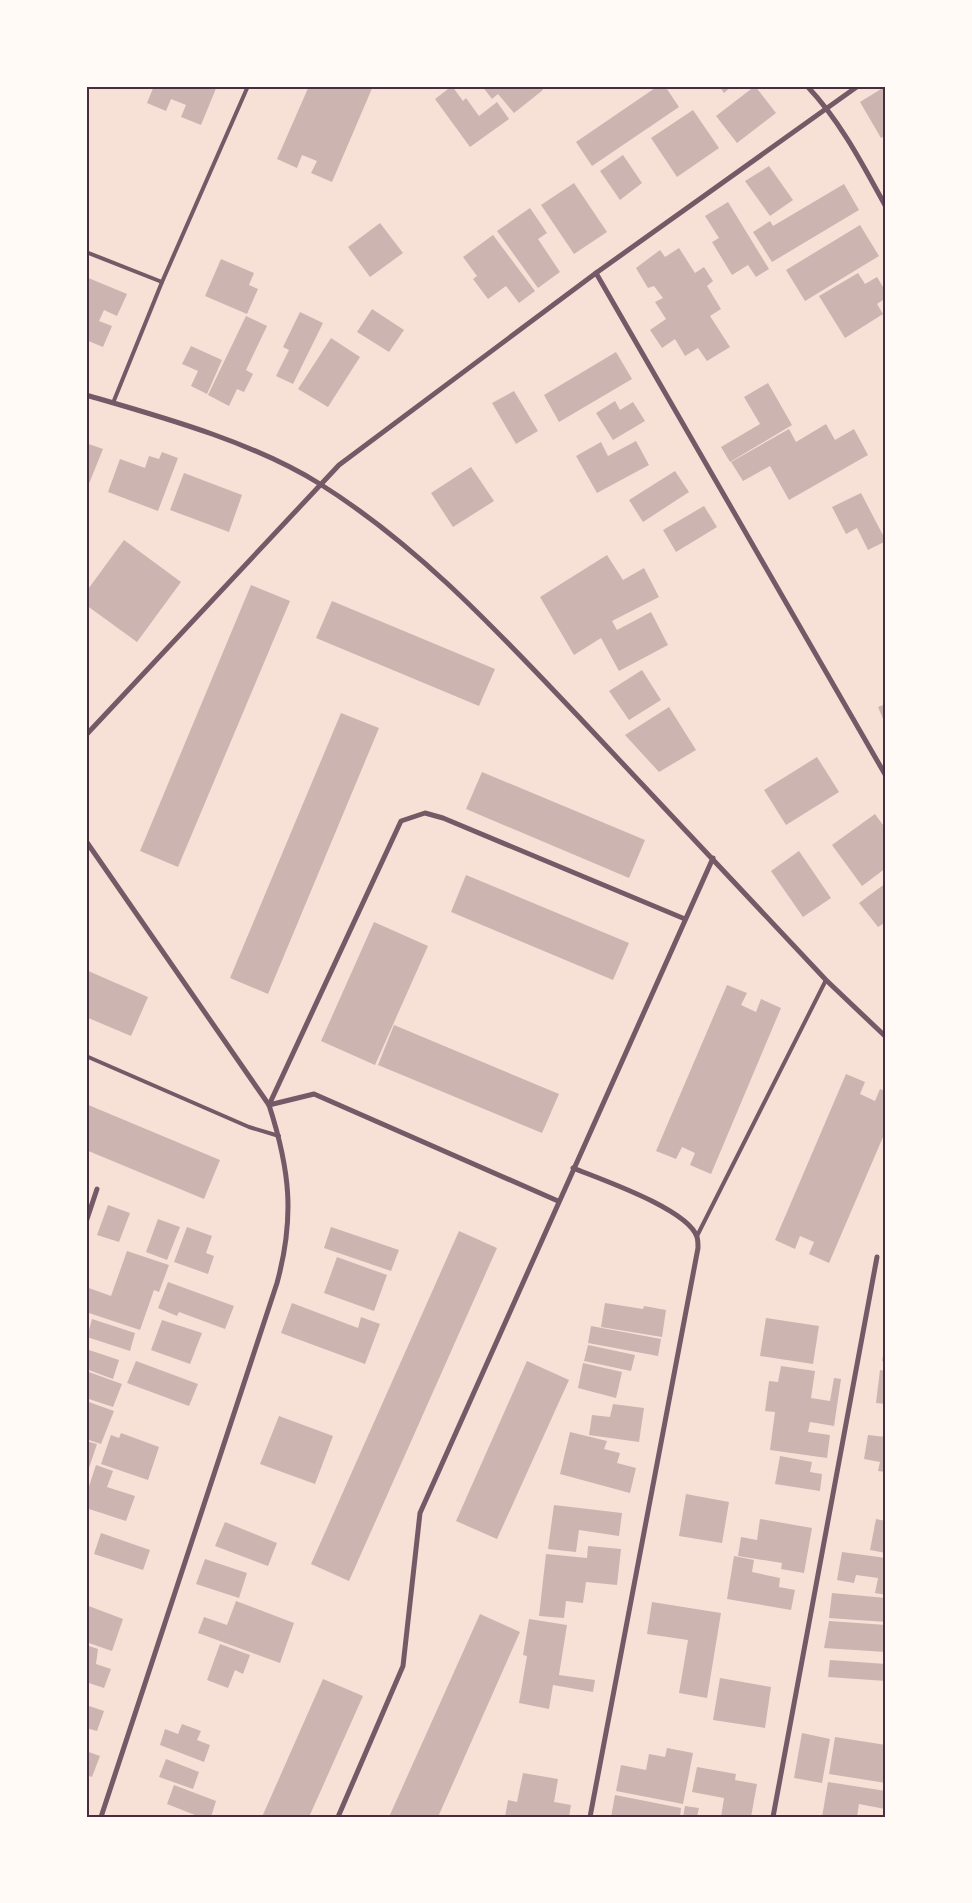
<svg xmlns="http://www.w3.org/2000/svg" width="972" height="1903" font-family="Karla,sans-serif">
<style>
.building{fill:#ccb4b1}
.lines{fill:none;stroke-linecap:round;stroke-linejoin:round}
.service{stroke:#755966;stroke-width:4}
.minor{stroke:#755966;stroke-width:5}
.neatline{fill:none;stroke:#4a2c40;stroke-width:2}
</style>
<rect width="100%" height="100%" fill="#f7e1d7"/>
<g class="building">
<polygon points="154,86 217,86 201,125 181,117 186,105 171,99 166,111 147,103"/>
<polygon points="309,86 373,86 332,182 311,173 317,161 302,155 297,168 277,159"/>
<polygon points="452,86 463,101 466,98 479,116 497,102 509,119 470,147 435,99"/>
<polygon points="482,86 540,86 543,90 514,113 498,94 492,99"/>
<polygon points="658,86 665,86 679,107 592,166 576,142"/>
<polygon points="719,86 732,86 724,93"/>
<polygon points="755,86 776,113 737,143 716,116"/>
<polygon points="886,86 886,135 881,138 860,102"/>
<polygon points="693,110 719,148 677,177 651,138"/>
<polygon points="623,155 642,183 620,200 600,171"/>
<polygon points="769,166 793,200 770,216 745,181"/>
<polygon points="574,183 607,232 574,254 541,205"/>
<polygon points="844,184 859,210 772,262 753,232 770,221 773,226"/>
<polygon points="728,202 769,269 756,277 748,265 732,275 712,242 719,238 705,216"/>
<polygon points="530,208 547,233 538,239 560,272 538,288 497,231"/>
<polygon points="380,223 403,253 370,277 348,247"/>
<polygon points="860,225 879,256 805,301 786,270"/>
<polygon points="493,235 535,291 519,303 506,286 488,299 473,279 477,276 463,257"/>
<polygon points="679,248 695,273 704,267 713,281 707,286 721,309 710,316 730,347 707,361 698,348 685,356 675,339 662,348 650,330 666,319 655,302 663,298 654,286 648,288 636,268 660,250 665,257"/>
<polygon points="221,259 254,273 249,285 258,289 247,314 205,296"/>
<polygon points="858,273 865,284 877,277 886,292 886,298 877,304 883,314 845,338 819,296"/>
<polygon points="86,277 127,294 117,316 104,310 99,321 112,326 103,347 86,340"/>
<polygon points="372,309 404,330 389,352 357,332"/>
<polygon points="300,312 323,323 293,384 276,376 289,350 283,347"/>
<polygon points="246,316 267,326 246,370 253,374 244,392 237,389 229,406 208,395"/>
<polygon points="331,338 360,357 328,407 298,389"/>
<polygon points="191,346 222,360 207,394 191,386 198,371 182,364"/>
<polygon points="616,352 632,379 559,422 544,395"/>
<polygon points="768,383 792,425 730,462 721,447 760,424 744,397"/>
<polygon points="514,391 538,431 516,444 492,403"/>
<polygon points="615,401 620,410 633,402 645,421 613,440 596,413"/>
<polygon points="826,424 835,440 854,429 868,455 789,500 770,466 743,481 731,462 789,429 796,442"/>
<polygon points="636,441 649,465 597,493 576,456 601,442 608,456"/>
<polygon points="86,443 103,449 86,491"/>
<polygon points="162,452 178,458 158,511 108,492 120,459 145,468 149,456 159,459"/>
<polygon points="471,467 494,501 453,527 431,493"/>
<polygon points="675,471 689,492 643,522 629,500"/>
<polygon points="184,473 242,495 229,532 170,510"/>
<polygon points="861,493 886,541 868,550 857,528 846,534 832,507"/>
<polygon points="704,506 717,527 676,552 663,530"/>
<polygon points="124,540 181,582 137,642 86,605 86,592"/>
<polygon points="607,555 623,580 644,568 659,597 612,621 617,630 651,612 668,645 619,671 601,638 574,655 540,597"/>
<polygon points="251,585 290,601 178,867 140,851"/>
<polygon points="332,601 495,669 479,706 316,638"/>
<polygon points="642,670 661,700 629,720 609,691"/>
<polygon points="886,704 886,726 878,707"/>
<polygon points="669,707 696,750 659,772 625,735"/>
<polygon points="341,713 379,728 268,994 230,978"/>
<polygon points="817,757 839,792 786,825 764,790"/>
<polygon points="482,772 645,840 629,878 466,809"/>
<polygon points="875,814 886,829 886,868 862,886 832,845"/>
<polygon points="799,851 831,898 803,917 771,871"/>
<polygon points="466,875 629,943 613,980 451,912"/>
<polygon points="886,883 886,922 878,927 859,903"/>
<polygon points="374,922 428,946 375,1065 321,1041"/>
<polygon points="86,970 148,997 131,1036 86,1017"/>
<polygon points="727,985 747,993 741,1005 756,1012 761,999 781,1008 711,1174 690,1165 695,1153 682,1147 676,1159 656,1151"/>
<polygon points="394,1025 559,1094 542,1133 378,1065"/>
<polygon points="846,1074 865,1082 860,1094 875,1101 880,1089 886,1091 886,1130 829,1263 809,1254 814,1242 800,1236 795,1249 775,1240"/>
<polygon points="86,1104 220,1160 204,1199 86,1150"/>
<polygon points="108,1205 130,1213 119,1242 97,1235"/>
<polygon points="158,1219 180,1227 167,1260 146,1252"/>
<polygon points="187,1227 212,1236 206,1253 214,1256 208,1274 174,1262"/>
<polygon points="331,1227 399,1250 391,1271 324,1248"/>
<polygon points="459,1231 497,1248 349,1581 311,1564"/>
<polygon points="127,1251 169,1265 159,1292 154,1290 140,1330 86,1312 86,1287 111,1296"/>
<polygon points="337,1257 387,1275 374,1311 324,1293"/>
<polygon points="168,1282 234,1306 225,1329 179,1312 177,1316 158,1308"/>
<polygon points="292,1303 358,1328 361,1317 380,1324 365,1364 281,1333"/>
<polygon points="605,1303 643,1309 644,1306 666,1310 662,1337 601,1327"/>
<polygon points="766,1318 819,1326 813,1364 760,1356"/>
<polygon points="92,1319 135,1333 130,1351 87,1337"/>
<polygon points="162,1320 202,1333 190,1364 151,1350"/>
<polygon points="591,1326 661,1339 658,1356 588,1343"/>
<polygon points="588,1345 635,1355 631,1371 584,1361"/>
<polygon points="885,1345 886,1345 886,1362 882,1361"/>
<polygon points="86,1349 119,1360 113,1379 86,1369"/>
<polygon points="136,1361 198,1384 189,1406 127,1383"/>
<polygon points="527,1361 569,1380 497,1539 456,1521"/>
<polygon points="583,1363 622,1372 616,1398 578,1388"/>
<polygon points="781,1366 815,1371 811,1398 830,1401 834,1378 841,1379 834,1426 810,1422 808,1432 830,1435 827,1458 770,1450 775,1412 765,1411 769,1381 778,1382"/>
<polygon points="880,1370 886,1371 886,1404 876,1403"/>
<polygon points="86,1371 122,1384 113,1407 86,1398"/>
<polygon points="86,1401 114,1411 101,1444 86,1439"/>
<polygon points="613,1404 644,1408 639,1442 589,1435 592,1415 610,1417"/>
<polygon points="279,1416 333,1436 315,1484 260,1464"/>
<polygon points="570,1432 607,1441 604,1449 620,1453 617,1463 636,1468 630,1493 560,1474"/>
<polygon points="121,1433 159,1447 148,1480 101,1464 111,1435 119,1438"/>
<polygon points="868,1435 886,1437 886,1472 878,1471 880,1462 864,1459"/>
<polygon points="86,1441 97,1444 87,1474 86,1474"/>
<polygon points="780,1456 812,1462 810,1472 822,1474 820,1491 775,1484"/>
<polygon points="96,1465 113,1471 107,1487 135,1496 126,1521 86,1508 86,1495"/>
<polygon points="686,1494 729,1502 722,1543 679,1536"/>
<polygon points="554,1505 622,1513 619,1536 579,1530 576,1552 548,1549"/>
<polygon points="760,1519 812,1528 804,1573 781,1569 782,1563 738,1556 741,1537 757,1540"/>
<polygon points="876,1519 886,1521 886,1553 870,1550"/>
<polygon points="225,1522 277,1543 268,1566 215,1546"/>
<polygon points="101,1533 150,1550 143,1570 94,1554"/>
<polygon points="588,1546 621,1549 617,1585 586,1582 583,1603 566,1601 564,1618 539,1616 546,1554 587,1558"/>
<polygon points="842,1552 886,1558 886,1595 875,1593 878,1578 856,1575 854,1583 837,1580"/>
<polygon points="734,1556 754,1560 752,1572 780,1578 779,1587 795,1590 791,1610 727,1599"/>
<polygon points="205,1559 247,1573 239,1598 196,1584"/>
<polygon points="832,1593 886,1598 886,1622 829,1618"/>
<polygon points="236,1601 294,1623 280,1663 198,1633 204,1617 227,1625"/>
<polygon points="652,1602 721,1613 707,1698 679,1693 688,1640 647,1634"/>
<polygon points="86,1605 123,1619 112,1651 86,1642"/>
<polygon points="480,1614 520,1632 438,1817 389,1817"/>
<polygon points="529,1619 567,1625 559,1675 595,1680 593,1692 553,1685 549,1709 519,1703 527,1656 523,1655"/>
<polygon points="829,1621 886,1625 886,1652 824,1648"/>
<polygon points="220,1644 250,1655 243,1674 235,1670 228,1688 207,1680"/>
<polygon points="86,1645 98,1649 96,1664 111,1669 104,1688 86,1682"/>
<polygon points="830,1660 886,1664 886,1681 828,1677"/>
<polygon points="720,1678 771,1687 765,1728 713,1720"/>
<polygon points="323,1679 363,1696 309,1817 262,1817"/>
<polygon points="86,1705 104,1711 97,1731 86,1728"/>
<polygon points="182,1724 201,1731 197,1740 210,1745 204,1762 160,1745 165,1729 178,1734"/>
<polygon points="802,1733 830,1739 822,1783 794,1778"/>
<polygon points="835,1737 886,1745 886,1783 829,1774"/>
<polygon points="667,1748 693,1753 683,1804 616,1791 621,1765 646,1770 649,1754 665,1757"/>
<polygon points="86,1751 100,1756 92,1777 86,1775"/>
<polygon points="166,1759 199,1772 193,1789 159,1777"/>
<polygon points="697,1767 736,1774 735,1780 757,1784 751,1817 721,1817 724,1798 692,1792"/>
<polygon points="523,1773 558,1779 554,1802 571,1805 569,1817 505,1817 508,1800 517,1802"/>
<polygon points="828,1782 886,1791 885,1809 859,1804 857,1817 822,1817"/>
<polygon points="174,1785 216,1801 211,1817 200,1817 167,1804"/>
<polygon points="615,1795 681,1808 680,1817 611,1817"/>
<polygon points="685,1806 699,1808 697,1817 683,1817"/>
</g>
<g class="lines">
<g class="service">
<polyline points="86,252 162,282"/>
<polyline points="113,403 162,282 248,86"/>
<polyline points="86,1056 249,1127 279,1136"/>
<polyline points="697,1236 826,980"/>
</g>
<g class="minor">
<path d="M807 86C841 122 863 165 886 207"/>
<polyline points="596,273 886,776"/>
<path d="M86 395C162 417 253 442 320 484 419 546 498 632 578 716 661 804 744 892 826 980L886 1037"/>
<polyline points="86,735 339,465 596,273 858,86"/>
<path d="M86 841 269 1105C290 1170 295 1217 277 1283L101 1817"/>
<polyline points="269,1105 401,821 425,813 443,818 685,919"/>
<polyline points="269,1105 314,1094 558,1201"/>
<path d="M573 1168C600 1179 688 1209 697 1237 698 1240 698 1245 698 1248L590 1817"/>
<polyline points="86,1222 97,1189"/>
<polyline points="338,1817 403,1666 420,1513 713,858"/>
<polyline points="773,1817 877,1257"/>
</g>
</g>
<rect width="972" height="1903" fill="none" stroke="#fffaf5" stroke-width="175"/>
<rect x="88" y="88" width="796" height="1728" class="neatline"/>
</svg>
